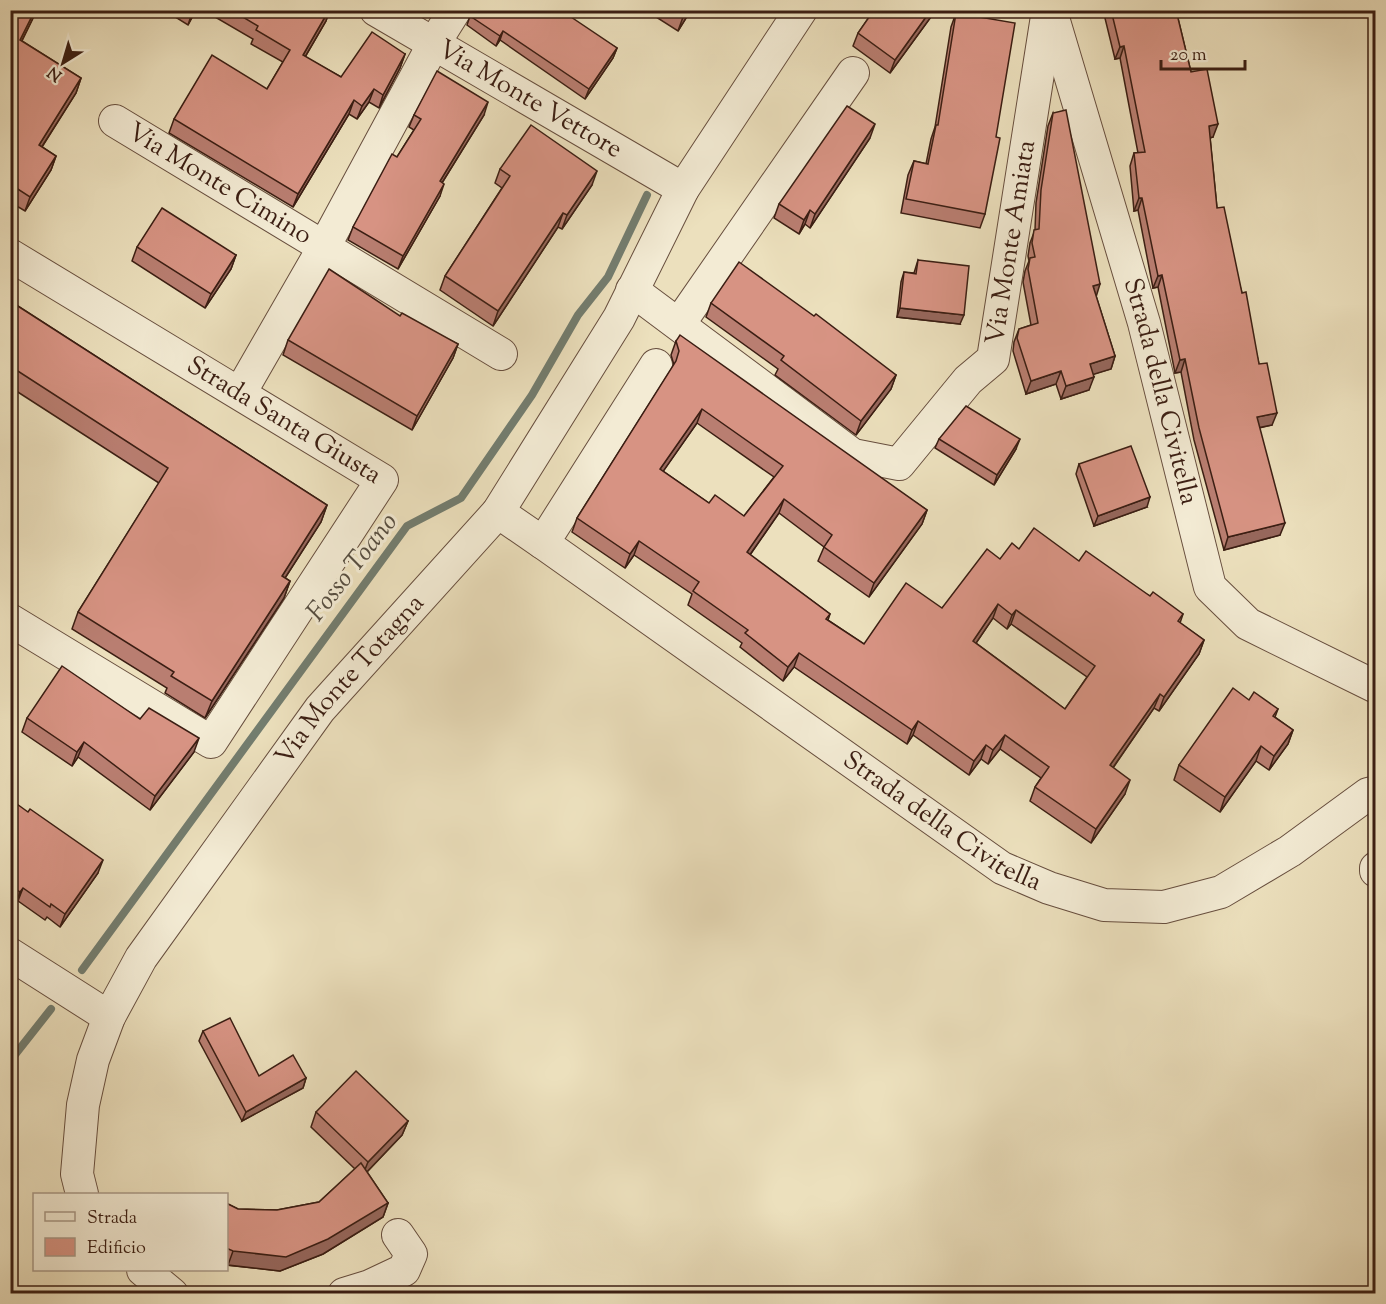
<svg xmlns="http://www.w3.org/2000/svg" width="1386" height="1304" font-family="'Sorts Mill Goudy',serif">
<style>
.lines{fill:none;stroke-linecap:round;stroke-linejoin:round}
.stream{stroke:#737d6f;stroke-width:8}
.minor-casing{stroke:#674e3e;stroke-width:34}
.minor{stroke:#f3ebd4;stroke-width:32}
.wall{fill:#b97e71;stroke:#3b1e13;stroke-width:1.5;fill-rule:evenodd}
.shaded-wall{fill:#96675c;stroke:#3b1e13;stroke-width:1.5}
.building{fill:#d79383;stroke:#3b1e13;stroke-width:1.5;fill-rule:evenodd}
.labels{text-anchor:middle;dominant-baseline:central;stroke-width:6;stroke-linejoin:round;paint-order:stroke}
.street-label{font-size:26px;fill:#3b1e13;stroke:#f3ebd4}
.water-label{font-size:27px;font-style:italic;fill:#574e41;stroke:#f3ebd4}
</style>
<rect width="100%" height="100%" fill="#ece0bd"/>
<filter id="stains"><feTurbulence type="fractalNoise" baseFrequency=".00333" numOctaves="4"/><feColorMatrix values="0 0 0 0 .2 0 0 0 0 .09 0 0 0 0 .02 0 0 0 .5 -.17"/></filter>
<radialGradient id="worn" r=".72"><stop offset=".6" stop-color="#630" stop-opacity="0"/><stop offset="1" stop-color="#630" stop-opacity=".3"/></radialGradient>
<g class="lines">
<g class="stream">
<polyline points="82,970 407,526 461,498 532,395 578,315 608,277 647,195"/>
<polyline points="10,1061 51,1009"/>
</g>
<defs>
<g id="minor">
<path id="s1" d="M376 10 683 189"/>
<path id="s2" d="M1051 11 1144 323 1210 587 1248 624 1376 687"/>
<path id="s3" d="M115 121 501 354"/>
<path id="s4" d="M10 255 382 480 211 742 10 620"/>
<path id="s5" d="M632 290 853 455 899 464 968 380 993 359 1048 10"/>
<polyline points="679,324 853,73"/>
<path id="s6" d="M656 365 543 543 1002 868 1049 888 1104 905 1164 907 1221 892 1290 851 1368 794 1376 792"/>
<polyline points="240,393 324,247 433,45 455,10"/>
<polyline points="498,512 543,543"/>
<polyline points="1376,868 1376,871"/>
<polyline points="10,954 109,1017"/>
<path id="s7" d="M82 1194 77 1174 83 1105 93 1060 109 1017 141 958 320 709 498 512 619 318 683 189 801 10"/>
<polyline points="143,1270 172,1294"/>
<polyline points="344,1294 370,1286 404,1270 411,1254 398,1235"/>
</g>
</defs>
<use href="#minor" class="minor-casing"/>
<use href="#minor" class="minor"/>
</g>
<g class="wall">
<polygon points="10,10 37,10 22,41 81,78 76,93 42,147 56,156 51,170 25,211 10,202"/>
<polygon points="164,10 196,10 188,25"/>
<polygon points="203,10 330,10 326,21 305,57 341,77 405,54 400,68 379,108 369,102 357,119 349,114 293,207 169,133 174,119 267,89 283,62 251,44 253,39"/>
<polygon points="472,10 563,16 617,48 613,58 585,99 500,40 496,46 467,25"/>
<polygon points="645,10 691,10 678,31"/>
<polygon points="874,10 936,10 890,73 853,46 858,33"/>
<polygon points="1103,10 1176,10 1191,72 1213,137 1210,138 1217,208 1242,293 1259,364 1272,425 1259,428 1280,535 1224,550 1194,440 1181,372 1175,373 1158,287 1153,288 1138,210 1134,211 1130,166 1134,153 1138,153 1120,58 1115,59"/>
<polygon points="956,13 985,214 980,228 901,213 908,175 914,161 926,164 931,139 935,127 951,27"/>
<polygon points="1053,113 1096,296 1115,356 1111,369 1093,374 1089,390 1061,399 1056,384 1026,394 1013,351 1014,342 1019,329 1031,325 1023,282 1025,271 1029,261 1028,256 1030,243 1035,230 1036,203 1048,126"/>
<polygon points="414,115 484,115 442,183 440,196 398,269 348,240 353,227 414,130 409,127"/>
<polygon points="870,138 810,228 805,224 799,234 774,218 779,204"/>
<polygon points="500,169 592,185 562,229 558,227 493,326 440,290 445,276 502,188 495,183"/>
<polygon points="137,247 236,255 231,269 205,308 132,261"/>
<polygon points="918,260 960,324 897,317 901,282 904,272 914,273"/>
<polygon points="10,301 327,505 321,522 285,578 290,581 284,598 205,718 165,693 167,688 72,629 78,612 159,483 10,387"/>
<polygon points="711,303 896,375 891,389 856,435 775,375 778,369 706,317"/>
<polygon points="400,316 458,344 453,358 412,430 283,355 288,340"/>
<path d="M676 341 927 510 922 524 869 597 818 561 824 547 779 513 750 555 830 614 828 620 864 644 942 608 1000 559 1019 549 1079 561 1150 596 1183 614 1180 623 1204 640 1199 654 1159 711 1154 708 1113 768 1125 794 1091 843 1030 801 1035 787 1041 778 1000 749 988 764 981 759 969 775 913 735 907 744 794 667 783 681 740 647 742 643 688 605 692 594 634 555 625 568 572 532 577 518 674 365 671 355ZM697 423 774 477 744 516 709 503 663 471ZM993 618 1007 629 1011 624 1087 677 1065 709 976 643Z"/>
<polygon points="939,439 1016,449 994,485 935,448"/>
<polygon points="1079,464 1147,507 1094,526 1076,474"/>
<polygon points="1249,700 1278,709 1275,717 1293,730 1288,744 1269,770 1256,761 1220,812 1174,780 1179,765"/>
<polygon points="27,718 140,719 194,752 150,810 78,757 72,766 22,732"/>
<polygon points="10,799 98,873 60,927 47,917 45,920 18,901 15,905 10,902"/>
<polygon points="203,1031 259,1076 306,1078 303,1088 242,1121 199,1041"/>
<polygon points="316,1112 408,1121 402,1135 367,1172 388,1203 383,1217 323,1254 280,1271 226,1265 226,1203 238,1209 277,1210 319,1202 355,1169 311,1127"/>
</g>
<g class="shaded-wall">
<polygon points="35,10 37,10 15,54 20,40"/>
<polygon points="193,10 196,10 188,25"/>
<polygon points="329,10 326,21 298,69 303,55"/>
<polygon points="687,10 691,10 678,31 683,17"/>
<polygon points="931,10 936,10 890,73 895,60"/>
<polygon points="503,31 500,40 496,46 500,36"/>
<polygon points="1124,46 1120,58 1115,59 1120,47"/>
<polygon points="617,48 613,58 585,99 589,89"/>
<polygon points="405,54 400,68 379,108 383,95"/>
<polygon points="81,78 76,93 34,159 39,145"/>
<polygon points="374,89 369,102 357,119 362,106"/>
<polygon points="354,100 349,114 293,207 298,194"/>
<polygon points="488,102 484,115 435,194 440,181"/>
<polygon points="875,124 870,138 810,228 815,214"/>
<polygon points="1218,124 1213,137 1204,139 1209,126"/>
<polygon points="56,156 51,170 25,211 30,197"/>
<polygon points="597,171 592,185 562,229 567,215"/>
<polygon points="444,184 440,196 398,269 403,256"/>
<polygon points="1139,198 1142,198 1138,210 1134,211"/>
<polygon points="810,210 805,224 799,234 804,220"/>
<polygon points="563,213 558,227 493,326 498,311"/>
<polygon points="236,255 231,269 205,308 211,294"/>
<polygon points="1162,275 1158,287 1153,288 1158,276"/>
<polygon points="1100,284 1096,297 1093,286"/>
<polygon points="900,308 964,315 960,324 897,317"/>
<polygon points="458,344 453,358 412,430 417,416"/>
<polygon points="1115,356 1111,369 1085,377 1090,364"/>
<polygon points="1185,359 1181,372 1175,373 1180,360"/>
<polygon points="1061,371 1056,384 1026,394 1031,381"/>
<polygon points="896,375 891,389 856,435 861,421"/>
<polygon points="1094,377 1089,390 1061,399 1066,386"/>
<polygon points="702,409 697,423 655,483 660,469"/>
<polygon points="1277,413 1272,425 1252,429 1257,417"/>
<polygon points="1020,439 1016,449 994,485 997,475"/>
<polygon points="1150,497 1147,507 1094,526 1098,516"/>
<polygon points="784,499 779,513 742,566 747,552"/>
<polygon points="327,505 321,522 276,592 282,576"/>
<polygon points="927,510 922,524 869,597 874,583"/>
<polygon points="1285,523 1280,535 1224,550 1228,537"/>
<polygon points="17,524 12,536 10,539 10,533"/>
<polygon points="639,541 634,555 625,568 630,554"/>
<polygon points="290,581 284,598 205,718 212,701"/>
<polygon points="998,604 993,618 968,655 973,641"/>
<polygon points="1016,610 1011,624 1007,629 1012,615"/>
<polygon points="1204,640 1199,654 1159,711 1164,697"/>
<polygon points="799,653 794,667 783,681 788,667"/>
<polygon points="1160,694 1154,708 1105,779 1110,765"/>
<polygon points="918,721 913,735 907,744 912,730"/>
<polygon points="1293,730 1288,744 1269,770 1274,756"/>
<polygon points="1005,735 1000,749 988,764 993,750"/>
<polygon points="199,738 194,752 150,810 155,796"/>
<polygon points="84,742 78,757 72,766 77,752"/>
<polygon points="986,745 981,759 969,775 974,761"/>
<polygon points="1261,746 1256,761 1220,812 1225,797"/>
<polygon points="1130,780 1125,794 1091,843 1096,829"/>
<polygon points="103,860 98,873 60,927 65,914"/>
<polygon points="23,888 18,901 15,905 20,892"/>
<polygon points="306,1078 303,1088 242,1121 246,1112"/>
<polygon points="408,1121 402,1135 362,1177 368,1162"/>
<polygon points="388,1203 383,1217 323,1254 280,1271 228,1265 233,1251"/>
</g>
<g class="building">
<polygon points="10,10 35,10 20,40 81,78 39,145 56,156 30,197 10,184"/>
<polygon points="231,10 329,10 303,55 341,77 372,32 405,54 383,95 374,89 362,106 354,100 298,194 174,119 212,55 267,89 290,50 256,30 258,26"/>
<polygon points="472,10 554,10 563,16 565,13 617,48 589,89 503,31 500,36 470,16"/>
<polygon points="673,10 687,10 683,17"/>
<polygon points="874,10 931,10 895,60 858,33"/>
<polygon points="1111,10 1176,10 1191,72 1207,69 1218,124 1209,126 1217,208 1224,207 1242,293 1246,292 1259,364 1267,363 1277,413 1257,417 1285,523 1228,537 1199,428 1185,359 1180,360 1162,275 1158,276 1142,198 1139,198 1134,153 1145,152 1124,46 1120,47"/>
<polygon points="956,13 1015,23 996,137 1000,138 985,214 906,199 914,161 928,164 936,125 938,125"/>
<polygon points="437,71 488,102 440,181 444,184 403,256 353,227 392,154 397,157 421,119 414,115"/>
<polygon points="847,106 875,124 815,214 810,210 804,220 779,204"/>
<polygon points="1066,110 1100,284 1093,286 1115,356 1090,364 1094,377 1066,386 1061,371 1031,381 1017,338 1019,329 1038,323 1028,269 1030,258 1035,257 1032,243 1034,230 1039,229 1041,190 1053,113"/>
<polygon points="531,125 597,171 567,215 563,213 498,311 445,276 510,176 500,169"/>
<polygon points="162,208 236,255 211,294 137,247"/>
<polygon points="918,260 969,266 964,315 900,308 904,272 916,274"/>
<polygon points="739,262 814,316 816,314 896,375 861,421 781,360 784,356 711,303"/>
<polygon points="329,269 400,316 402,313 458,344 417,416 288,340"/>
<polygon points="10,301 327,505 282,576 290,581 212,701 171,676 174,672 78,612 168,468 10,366"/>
<path d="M680 335 927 510 874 583 824 547 832 535 784 499 747 552 830 614 826 619 864 644 906 583 942 608 987 549 1000 559 1012 543 1019 549 1034 528 1079 561 1086 551 1150 596 1153 592 1183 614 1178 621 1204 640 1164 697 1160 694 1110 765 1130 780 1096 829 1035 787 1049 767 1005 735 993 750 986 745 974 761 918 721 912 730 799 653 788 667 745 633 748 630 693 591 699 582 639 541 630 554 577 518 676 361 679 351 676 341ZM702 409 783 466 744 516 715 495 709 503 660 469ZM998 604 1012 615 1016 610 1095 666 1065 709 973 641Z"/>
<polygon points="966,406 1020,439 997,475 939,439"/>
<polygon points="1131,446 1150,497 1098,516 1079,464"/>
<polygon points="10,519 17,524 10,533"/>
<polygon points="62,666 140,719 149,708 199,738 155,796 84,742 77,752 27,718"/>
<polygon points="1233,688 1249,700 1254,692 1278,709 1273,716 1293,730 1274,756 1261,746 1225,797 1179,765"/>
<polygon points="10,799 28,812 30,809 103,860 65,914 51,904 50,907 23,888 20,892 10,886"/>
<polygon points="230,1018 259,1076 293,1055 306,1078 246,1112 203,1031"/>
<polygon points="356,1071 408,1121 368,1162 316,1112"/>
<polygon points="361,1163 388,1203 328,1239 286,1257 233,1251 226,1248 226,1203 238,1209 277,1210 319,1202"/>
</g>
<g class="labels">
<g class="street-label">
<text stroke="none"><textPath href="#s1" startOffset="178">Via Monte Vettore</textPath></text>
<text stroke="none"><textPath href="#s3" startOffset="122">Via Monte Cimino</textPath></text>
<text stroke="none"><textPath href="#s5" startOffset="582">Via Monte Amiata</textPath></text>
<text stroke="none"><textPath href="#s2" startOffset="396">Strada della Civitella</textPath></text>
<text stroke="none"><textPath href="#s4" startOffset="320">Strada Santa Giusta</textPath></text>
<text stroke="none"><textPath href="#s7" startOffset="597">Via Monte Totagna</textPath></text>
<text stroke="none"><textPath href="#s6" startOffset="698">Strada della Civitella</textPath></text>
</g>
<g class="water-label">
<text transform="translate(353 568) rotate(-52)">Fosso Toano</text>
</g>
</g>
<rect width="1386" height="1304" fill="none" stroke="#ece0bd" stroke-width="36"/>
<rect x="12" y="12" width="1362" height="1280" fill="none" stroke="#3b1e13" stroke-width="3"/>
<rect x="18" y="18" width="1350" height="1268" fill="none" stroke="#3b1e13" stroke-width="1.5"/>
<rect x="33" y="1193" width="195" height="78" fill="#f3ebd4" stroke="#a99987" stroke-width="1.5"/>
<rect x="45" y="1212" width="30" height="9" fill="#f3ebd4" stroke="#a99987" stroke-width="1.5"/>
<text x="87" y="1223" font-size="18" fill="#3b1e13">Strada</text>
<rect x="45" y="1238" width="30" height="18" fill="#d79383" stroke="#a99987" stroke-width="1.5"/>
<text x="87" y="1253" font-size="18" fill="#3b1e13">Edificio</text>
<g transform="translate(63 63) rotate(217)" stroke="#f3ebd4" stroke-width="4.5" paint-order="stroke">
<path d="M0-4.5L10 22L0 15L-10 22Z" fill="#3b1e13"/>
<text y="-9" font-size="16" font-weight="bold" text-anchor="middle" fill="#3b1e13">N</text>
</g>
<path d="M1161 60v9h84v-9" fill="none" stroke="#3b1e13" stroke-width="3"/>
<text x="1170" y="60" font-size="18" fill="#3b1e13" stroke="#f3ebd4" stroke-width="4.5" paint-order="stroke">20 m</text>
<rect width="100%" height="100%" filter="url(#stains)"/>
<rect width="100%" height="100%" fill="url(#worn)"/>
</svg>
